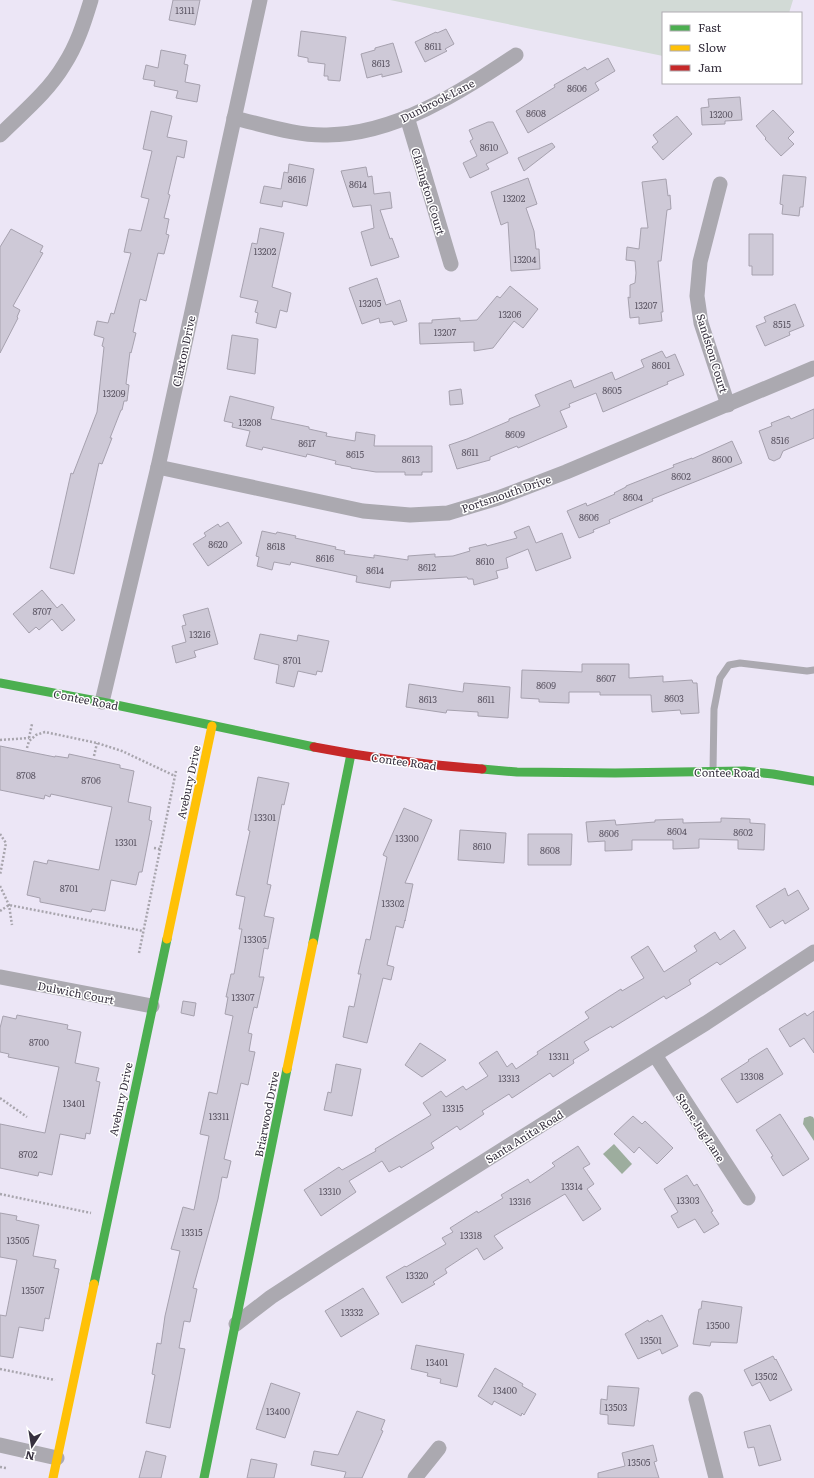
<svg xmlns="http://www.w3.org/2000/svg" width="814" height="1478" font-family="Literata,serif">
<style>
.green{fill:#d2dad6}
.water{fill:#9dad9e}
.building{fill:#cec9d7;stroke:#a6a1ae}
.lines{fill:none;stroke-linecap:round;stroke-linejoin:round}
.path{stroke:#a8a5ad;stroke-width:2.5;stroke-dasharray:2 2;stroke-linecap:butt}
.lane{stroke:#aba9b0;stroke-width:7}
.street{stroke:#aba9b0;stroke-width:15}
.fast{stroke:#4caf50;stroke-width:9}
.slow{stroke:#ffc107;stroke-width:9}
.jam{stroke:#c62828;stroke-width:9}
.labels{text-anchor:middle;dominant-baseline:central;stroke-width:3;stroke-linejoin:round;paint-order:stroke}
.number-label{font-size:9px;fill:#5c5664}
.street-label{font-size:11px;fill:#36303e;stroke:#fff}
</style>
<rect width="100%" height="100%" fill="#ece6f6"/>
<polygon class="green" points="390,0 793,0 789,13 663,13 663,56"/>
<g class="water">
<polygon points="810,1116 813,1117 814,1119 814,1141 803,1124 804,1118"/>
<polygon points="614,1144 632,1164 622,1174 603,1154"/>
</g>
<g class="building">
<polygon points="173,0 200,0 195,25 169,20"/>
<polygon points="446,29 454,44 445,49 447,51 425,62 415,42 436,32 437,33"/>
<polygon points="301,31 346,37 340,81 328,80 328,76 324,76 325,64 308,62 308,58 298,56"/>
<polygon points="393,43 402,72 382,77 382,74 367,78 361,54 375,50 375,48"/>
<polygon points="161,50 186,55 184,64 188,65 185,82 200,85 197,102 176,98 178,91 154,86 155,81 143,79 146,65 158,68"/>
<polygon points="608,58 615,71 595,83 599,90 528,133 516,111 555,87 554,85 585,67 587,70"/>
<polygon points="740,97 742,120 725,121 725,124 702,125 701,108 709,107 708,99"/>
<polygon points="773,110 794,132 788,138 794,144 781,156 765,139 766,138 756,126"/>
<polygon points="151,111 172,116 167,137 187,141 184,158 177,156 168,194 170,195 164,218 169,219 166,234 169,235 164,254 158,253 146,301 140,299 133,332 136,333 131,353 130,352 126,384 129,385 127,401 124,401 122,410 121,410 110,438 112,438 102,464 99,463 74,574 50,568 71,473 73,474 97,412 104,347 102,346 104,338 94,335 97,321 108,323 111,313 114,314 131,253 124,252 129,229 141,231 149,199 141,197 152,151 143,149"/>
<polygon points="677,116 692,134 663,160 652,147 658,142 653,135"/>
<polygon points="488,122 493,122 508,153 486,164 489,169 470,178 463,163 477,156 470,141 473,139 469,130"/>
<polygon points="552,143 555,147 524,171 518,158"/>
<polygon points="289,164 314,169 307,206 283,201 282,207 260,203 264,186 281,189 284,172 288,173"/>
<polygon points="366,167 368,177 372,176 374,194 390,192 392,208 380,210 390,239 392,238 399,257 371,266 361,232 374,228 371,205 353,207 341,171"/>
<polygon points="783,175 806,177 803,207 800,207 799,216 782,214 783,205 780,204"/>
<polygon points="528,178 537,204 526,208 534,231 536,249 539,249 540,269 511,271 508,222 501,225 491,192"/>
<polygon points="666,179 668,196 670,195 671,209 667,210 661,261 658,261 663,312 661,312 662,321 639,324 639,317 630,318 628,297 630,298 630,285 635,283 636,273 635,261 626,260 627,247 639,249 641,228 648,228 642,182"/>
<polygon points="260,228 284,233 272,287 291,293 287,312 280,310 276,328 256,323 258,313 255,312 258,301 240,297 252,243 257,244"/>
<polygon points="11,229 43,246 40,252 43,253 13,306 20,310 17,317 18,318 0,353 0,247"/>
<polygon points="749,234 773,234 773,275 752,275 752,266 749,266"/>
<polygon points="377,278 386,305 400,300 407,321 394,325 392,321 380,323 379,318 362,324 349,288"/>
<polygon points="510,286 538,309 523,328 514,321 493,348 474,351 474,342 420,344 419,323 432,323 432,320 460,318 460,321 477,320 497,296 500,298"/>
<polygon points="795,304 804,326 789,332 790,335 765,346 756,326 766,322 764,317"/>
<polygon points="232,335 258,339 255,374 227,369"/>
<polygon points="662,351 666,358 675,354 684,375 667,382 668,384 603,412 596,393 569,404 570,407 560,411 567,427 518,448 517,446 490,457 490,460 457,469 449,445 467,439 509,421 509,419 540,406 535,395 571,380 574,388 612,372 615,380 644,367 641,360"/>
<polygon points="461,389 463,404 450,405 449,391"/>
<polygon points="230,396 274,407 271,419 309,427 309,429 327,433 326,436 355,441 356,432 375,435 374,446 432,446 432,472 422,472 422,475 405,475 405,472 376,472 351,468 351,467 335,464 336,461 307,454 306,457 263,447 262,450 246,446 250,431 232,427 233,423 224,421"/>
<polygon points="814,409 814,438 783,451 780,458 774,461 769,459 759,431 772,426 771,423 789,416 791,419"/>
<polygon points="732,441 742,463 652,499 653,501 609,520 610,523 593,530 594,532 579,538 567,511 586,503 587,506 615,494 614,493 626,487 626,486 674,467 673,465 692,458 692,459"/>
<polygon points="228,522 242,543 208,566 193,544 206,536 204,533 218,524 220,527"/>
<polygon points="529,526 536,543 562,533 571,558 536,571 528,549 506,558 508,568 496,571 498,578 474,585 473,579 468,579 467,577 391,581 390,588 356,582 357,576 291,562 290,565 274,562 272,570 257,566 259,557 256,556 262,531 276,534 277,532 296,536 295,538 336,547 335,549 345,551 344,554 374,558 374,555 408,560 408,556 435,554 435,557 453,556 470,551 469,548 486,544 487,546 517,538 514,532"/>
<polygon points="42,590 57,608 62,604 75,620 62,631 52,619 39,630 36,627 29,633 13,614"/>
<polygon points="208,608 218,644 194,651 196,657 176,663 172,646 186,642 182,626 186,625 183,615"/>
<polygon points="260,634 297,641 298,635 329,641 322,672 317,671 316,675 298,671 294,687 276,683 279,665 254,659"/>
<polygon points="582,664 629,664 629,678 663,676 663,682 692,680 693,683 697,683 699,713 681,714 680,710 652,712 651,695 600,695 600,692 569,692 569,703 539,702 539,699 521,698 522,670 582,672"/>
<polygon points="464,683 510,687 508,718 478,716 478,712 447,710 446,713 406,707 409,684 463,692"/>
<polygon points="0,746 55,757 55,756 68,758 69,754 120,765 120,768 134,771 128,802 151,807 149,820 152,821 142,872 139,872 136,885 111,880 105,911 92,909 91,912 40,902 40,898 27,895 34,861 47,864 48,860 99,870 112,807 51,794 50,797 45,795 44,799 0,790"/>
<polygon points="258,777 289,783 284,805 282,804 267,884 271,885 264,916 274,918 268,949 264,948 259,977 264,977 257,1008 254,1007 248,1033 252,1034 249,1051 255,1052 248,1085 241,1083 224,1159 231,1161 227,1178 222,1177 218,1199 198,1270 193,1288 197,1289 190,1322 184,1321 179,1348 185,1349 170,1428 146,1423 155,1375 152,1374 157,1343 161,1344 165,1316 180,1251 171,1249 183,1207 194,1210 209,1136 200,1134 209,1092 217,1094 233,1016 225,1014 228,997 226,997 231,974 234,974 242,929 239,929 245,897 236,895 250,831 248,830"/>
<polygon points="404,808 432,820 405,883 413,884 405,921 405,920 403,928 396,926 387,965 394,967 391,980 383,978 367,1043 343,1037 349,1006 354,1007 361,974 358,974 366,939 370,940 387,857 383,855"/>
<polygon points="721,818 750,819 750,823 765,824 764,850 738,849 738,840 699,839 699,848 673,849 673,840 632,840 632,850 605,851 605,841 588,842 586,822 615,820 616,825 655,822 655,820 683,819 683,823 721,822"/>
<polygon points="460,830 506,833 504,863 458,860"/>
<polygon points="528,834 572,834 571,865 528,865"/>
<polygon points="785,888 788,896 798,890 809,909 785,924 783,920 770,928 756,906"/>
<polygon points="734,930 746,948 720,965 717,962 689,980 691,984 666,999 664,996 612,1028 611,1026 584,1042 589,1050 573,1060 574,1063 553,1077 550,1073 512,1098 509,1094 482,1111 484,1114 460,1130 457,1126 431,1143 434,1148 401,1168 400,1166 389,1172 382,1161 349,1181 356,1192 321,1216 304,1190 339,1167 342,1170 376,1151 375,1149 431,1115 423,1103 441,1091 446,1097 463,1086 466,1090 488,1076 479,1063 497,1051 507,1067 512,1063 516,1069 538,1054 537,1052 589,1018 585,1012 621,989 622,991 644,978 631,957 648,946 664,972 697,951 694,946 715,932 720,940"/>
<polygon points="183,1001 196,1003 194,1016 181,1013"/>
<polygon points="814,1011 814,1053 804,1038 790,1047 779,1029 805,1013 807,1016"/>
<polygon points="17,1015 68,1025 67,1029 81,1032 75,1063 99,1068 96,1081 100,1082 90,1134 86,1133 85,1139 60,1134 52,1175 39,1172 38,1176 0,1168 0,1124 45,1133 59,1067 8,1057 9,1054 0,1052 0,1028 3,1016 16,1019"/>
<polygon points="420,1043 446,1060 422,1077 405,1065"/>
<polygon points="767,1048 783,1074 737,1103 721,1079 749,1061 748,1060"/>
<polygon points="336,1064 361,1069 352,1116 324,1110 328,1092 331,1093"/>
<polygon points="780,1114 809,1159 783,1176 771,1157 773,1156 756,1130"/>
<polygon points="633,1116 642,1124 645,1121 673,1148 657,1164 639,1147 634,1153 614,1134"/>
<polygon points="578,1146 590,1164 583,1168 594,1184 587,1189 601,1209 583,1221 565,1194 494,1236 503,1248 484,1260 477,1248 445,1269 447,1273 433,1282 435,1284 402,1303 386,1277 405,1266 406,1267 446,1244 442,1238 453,1232 450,1228 477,1211 478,1213 503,1198 501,1195 528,1179 530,1183 555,1166 552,1163"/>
<polygon points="687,1175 694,1186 697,1184 713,1211 711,1212 719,1224 704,1233 695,1219 678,1228 671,1216 678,1212 664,1189"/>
<polygon points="0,1213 17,1216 16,1220 39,1225 33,1256 56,1260 54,1268 59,1269 49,1319 45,1318 43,1331 19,1327 13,1358 0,1356 0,1315 6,1316 17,1260 0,1257"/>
<polygon points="363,1288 379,1314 341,1337 325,1311"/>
<polygon points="702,1301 742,1307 737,1343 711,1342 710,1346 693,1344 699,1309 701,1309"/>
<polygon points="662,1315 678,1346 662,1354 660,1349 638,1359 625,1334 648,1320 649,1322"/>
<polygon points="416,1345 464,1354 457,1387 440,1383 441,1379 427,1376 428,1373 411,1369"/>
<polygon points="773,1356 775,1360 776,1359 792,1390 770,1401 760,1382 752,1386 744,1370"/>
<polygon points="495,1368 523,1384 522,1386 536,1394 524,1415 522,1413 521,1416 494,1401 492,1405 478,1396"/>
<polygon points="271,1383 300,1393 285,1438 256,1429"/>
<polygon points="608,1386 639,1388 634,1426 608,1424 608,1415 600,1414 601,1399 607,1400"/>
<polygon points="357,1411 385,1420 381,1430 383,1431 362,1478 344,1478 346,1472 311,1465 314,1451 338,1455"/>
<polygon points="770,1425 781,1460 759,1466 754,1447 748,1448 744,1432"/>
<polygon points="653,1445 657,1461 654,1462 659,1478 598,1478 598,1473 625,1466 622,1453"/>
<polygon points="146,1451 166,1456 161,1478 139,1478"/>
<polygon points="251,1459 277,1464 274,1478 247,1478"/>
</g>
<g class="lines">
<g class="path">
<polyline points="29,738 32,724"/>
<polyline points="0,740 29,738"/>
<polyline points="27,748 29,741 36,735 45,732 97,743 122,751 175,776"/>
<polyline points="94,756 97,743"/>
<polyline points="0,834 6,843 0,875"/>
<polyline points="154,848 160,849"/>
<polyline points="0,886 9,905 12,925"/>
<polyline points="0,911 9,905 143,931"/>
<polyline points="139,953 176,771"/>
<polyline points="0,1098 27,1117"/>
<polyline points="0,1194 91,1213"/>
<polyline points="0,1369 55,1380"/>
<polyline points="0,1467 6,1468"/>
</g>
<polyline class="lane" points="713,771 714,709 720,678 729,665 740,663 807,671 814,670"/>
<g class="street">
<polyline points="407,117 451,264"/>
<path d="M234 118C264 125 297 136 327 135 397 134 460 92 516 55"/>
<path d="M0 135C22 113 48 92 64 65 77 45 84 23 91 0"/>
<polyline points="720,184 700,262 697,296 701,323 728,405"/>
<polyline points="158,467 363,511 410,515 448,513 498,498 566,472 814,368"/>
<polyline points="102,702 158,467 260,0"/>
<polyline points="1,977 152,1006"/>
<polyline points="655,1055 748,1198"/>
<polyline points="236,1324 271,1297 331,1258 570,1107 706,1023 814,952"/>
<polyline points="696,1399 716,1478"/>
<polyline points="0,1445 57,1458"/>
<polyline points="415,1478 439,1448"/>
</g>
<g class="fast">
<polyline points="0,683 102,702 314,747"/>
<polyline points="482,769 517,772 615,773 744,771 773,774 814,781"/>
<polyline points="313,943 351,754"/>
<polyline points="94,1284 167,939"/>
<polyline points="204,1478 287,1069"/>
</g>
<g class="slow">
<polyline points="167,939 212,726"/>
<polyline points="287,1069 313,943"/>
<polyline points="53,1478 94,1284"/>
</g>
<path class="jam" d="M314 747C370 758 425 765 482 769"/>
</g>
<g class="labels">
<g class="number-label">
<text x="185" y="10">13111</text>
<text x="433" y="46">8611</text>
<text x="381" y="63">8613</text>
<text x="577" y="88">8606</text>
<text x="536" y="113">8608</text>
<text x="721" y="114">13200</text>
<text x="489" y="147">8610</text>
<text x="297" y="179">8616</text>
<text x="358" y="184">8614</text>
<text x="514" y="198">13202</text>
<text x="265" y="251">13202</text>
<text x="525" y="259">13204</text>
<text x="370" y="303">13205</text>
<text x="646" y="305">13207</text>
<text x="510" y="314">13206</text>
<text x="782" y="324">8515</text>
<text x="445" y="332">13207</text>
<text x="661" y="365">8601</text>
<text x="612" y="390">8605</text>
<text x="114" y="393">13209</text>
<text x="250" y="422">13208</text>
<text x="515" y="434">8609</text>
<text x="780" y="440">8516</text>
<text x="307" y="443">8617</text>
<text x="470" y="452">8611</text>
<text x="355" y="454">8615</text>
<text x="411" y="459">8613</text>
<text x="722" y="459">8600</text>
<text x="681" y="476">8602</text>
<text x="633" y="497">8604</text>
<text x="589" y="517">8606</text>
<text x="218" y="544">8620</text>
<text x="276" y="546">8618</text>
<text x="325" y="558">8616</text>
<text x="485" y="561">8610</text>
<text x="427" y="567">8612</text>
<text x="375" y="570">8614</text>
<text x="42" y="611">8707</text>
<text x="200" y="634">13216</text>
<text x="292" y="660">8701</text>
<text x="606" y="678">8607</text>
<text x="546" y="685">8609</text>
<text x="674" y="698">8603</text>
<text x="428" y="699">8613</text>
<text x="486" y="699">8611</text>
<text x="26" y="775">8708</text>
<text x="91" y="780">8706</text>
<text x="265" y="817">13301</text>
<text x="677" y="831">8604</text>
<text x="743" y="832">8602</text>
<text x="609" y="833">8606</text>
<text x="407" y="838">13300</text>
<text x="126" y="842">13301</text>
<text x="482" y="846">8610</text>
<text x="550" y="850">8608</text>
<text x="69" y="888">8701</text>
<text x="393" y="903">13302</text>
<text x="255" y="939">13305</text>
<text x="243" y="997">13307</text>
<text x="39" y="1042">8700</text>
<text x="559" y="1056">13311</text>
<text x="752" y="1076">13308</text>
<text x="509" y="1078">13313</text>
<text x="74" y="1103">13401</text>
<text x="453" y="1108">13315</text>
<text x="219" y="1116">13311</text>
<text x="28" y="1154">8702</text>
<text x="572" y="1186">13314</text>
<text x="330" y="1191">13310</text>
<text x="688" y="1200">13303</text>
<text x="520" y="1201">13316</text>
<text x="192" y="1232">13315</text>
<text x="471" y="1235">13318</text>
<text x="18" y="1240">13505</text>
<text x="417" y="1275">13320</text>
<text x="33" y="1290">13507</text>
<text x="352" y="1312">13332</text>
<text x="718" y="1325">13500</text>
<text x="651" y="1340">13501</text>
<text x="437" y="1362">13401</text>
<text x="766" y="1376">13502</text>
<text x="505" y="1390">13400</text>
<text x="616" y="1407">13503</text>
<text x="278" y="1411">13400</text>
<text x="639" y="1462">13505</text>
</g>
<g class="street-label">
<text transform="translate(437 100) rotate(-27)">Dunbrook Lane</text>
<text transform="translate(429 191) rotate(73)">Clarington Court</text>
<text transform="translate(183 351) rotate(-78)">Claxton Drive</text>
<text transform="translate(713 353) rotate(73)">Sandston Court</text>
<text transform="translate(506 493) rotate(-19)">Portsmouth Drive</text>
<text transform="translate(86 699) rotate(11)">Contee Road</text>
<text transform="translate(404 761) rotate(8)">Contee Road</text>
<text transform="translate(727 772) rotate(1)">Contee Road</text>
<text transform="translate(188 782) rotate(-78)">Avebury Drive</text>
<text transform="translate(76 992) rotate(11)">Dulwich Court</text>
<text transform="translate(120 1099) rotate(-78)">Avebury Drive</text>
<text transform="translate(266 1114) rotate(-79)">Briarwood Drive</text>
<text transform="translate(701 1127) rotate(57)">Stone Jug Lane</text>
<text transform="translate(524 1136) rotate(-32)">Santa Anita Road</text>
</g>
</g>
<rect x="662" y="12" width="140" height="72" fill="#ffffff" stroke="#afacb2"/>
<rect x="670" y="25" width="20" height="6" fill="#4caf50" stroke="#afacb2"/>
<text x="698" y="32" font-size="12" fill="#36303e">Fast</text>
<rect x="670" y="45" width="20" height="6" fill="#ffc107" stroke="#afacb2"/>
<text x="698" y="52" font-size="12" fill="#36303e">Slow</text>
<rect x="670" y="65" width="20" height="6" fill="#c62828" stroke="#afacb2"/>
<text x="698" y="72" font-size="12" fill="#36303e">Jam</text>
<g transform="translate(32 1446) rotate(192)" stroke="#ffffff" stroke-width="3" paint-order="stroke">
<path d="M0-3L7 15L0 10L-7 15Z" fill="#36303e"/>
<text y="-6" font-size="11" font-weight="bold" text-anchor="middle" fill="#36303e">N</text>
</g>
</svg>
